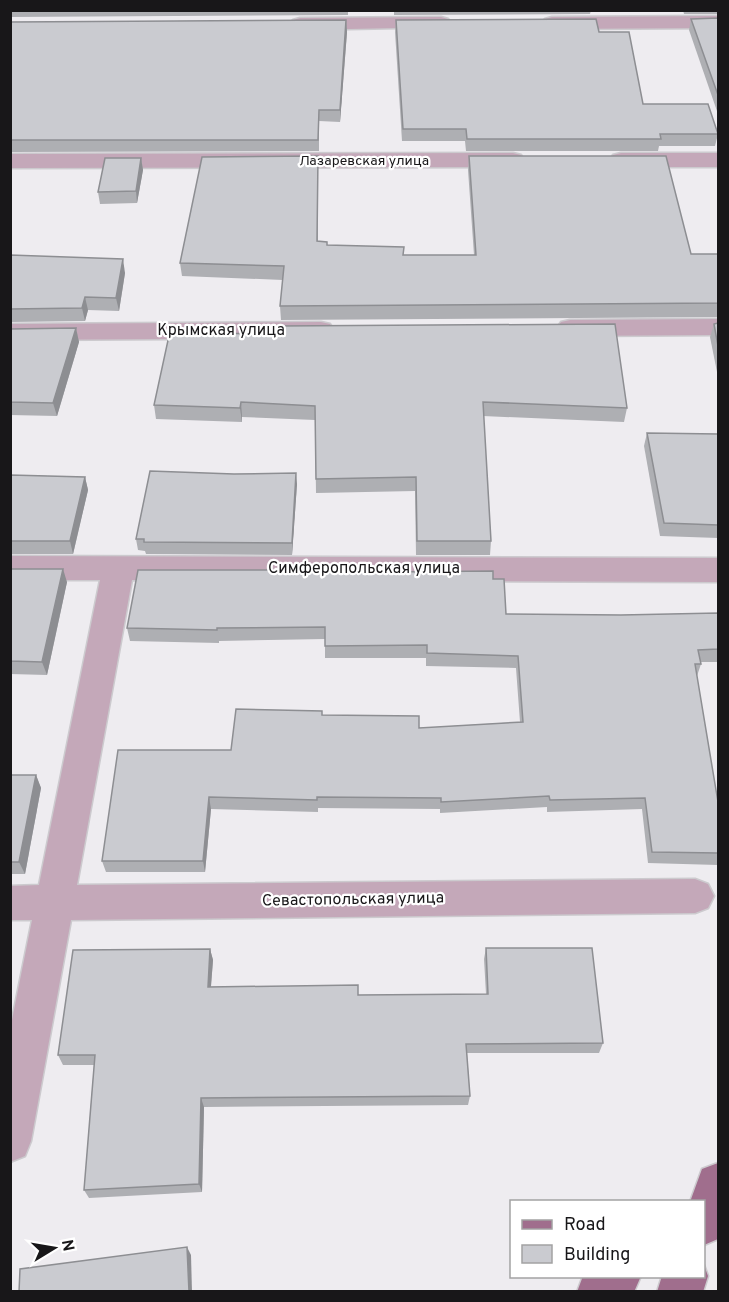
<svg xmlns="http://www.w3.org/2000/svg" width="729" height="1302" font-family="Overpass,sans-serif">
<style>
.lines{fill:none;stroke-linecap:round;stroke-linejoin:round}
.minor-casing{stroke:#cccace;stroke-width:3}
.primary-casing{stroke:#cccace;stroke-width:3}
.minor{fill:#c4a8b9;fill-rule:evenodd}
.primary{fill:#a06e8d;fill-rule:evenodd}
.wall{fill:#aeafb3}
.shaded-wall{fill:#8d8e92}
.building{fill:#cacbd0;stroke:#8d8e92;stroke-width:1.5}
.labels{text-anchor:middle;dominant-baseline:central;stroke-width:4.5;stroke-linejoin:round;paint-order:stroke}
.far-street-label{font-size:14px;fill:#181719;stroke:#fff}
.street-label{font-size:16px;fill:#181719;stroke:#fff}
</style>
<rect width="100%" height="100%" fill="#eeecf0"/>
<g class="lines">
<defs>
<g id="minor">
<polygon points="718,16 718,28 552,29 545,27 542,23 545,19 552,17"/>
<polygon points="441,17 448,19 451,23 448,27 300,30 293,28 290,24 293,20 300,18"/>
<polygon points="513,153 521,155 524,160 521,165 513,167 10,168 10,154"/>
<polygon points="621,153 718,153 718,167 621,167 613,165 610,160 613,155"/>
<polygon points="718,319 718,335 570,336 561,334 557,328 561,322 570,320"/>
<polygon points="321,322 330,324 334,330 330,336 321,338 10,340 10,324"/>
<polygon points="10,556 718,558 718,582 132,580 77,885 695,879 708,884 714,896 708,908 695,913 71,920 31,1141 25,1156 10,1162 10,1030 32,920 10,920 10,886 39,885 100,580 10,580"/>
</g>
<g id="primary">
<polygon points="718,1163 718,1239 704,1245 704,1202 690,1202 702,1169"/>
<polygon points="704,1265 708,1276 703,1292 657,1292 662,1276 704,1276"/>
<polygon points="583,1276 641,1276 634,1292 577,1292"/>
</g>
</defs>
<use href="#minor" class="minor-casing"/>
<use href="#primary" class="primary-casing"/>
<use href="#minor" class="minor"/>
<use href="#primary" class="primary"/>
</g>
<g class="wall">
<polygon points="10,10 348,10 348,15 10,17"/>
<polygon points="394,10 591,10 590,14 394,15"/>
<polygon points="683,10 718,10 718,14 684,14"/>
<polygon points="718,18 718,114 689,30 691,19"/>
<polygon points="346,20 347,32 340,122 319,121 319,151 10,152 10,22"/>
<polygon points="396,20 599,32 643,104 718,134 715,146 659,146 658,151 466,151 465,141 402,141 395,32"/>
<polygon points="469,156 691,254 718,254 718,317 281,320 280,306 283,280 182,276 180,263 318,170 318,241 327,242 327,245 403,255 474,255 468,170"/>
<polygon points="141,158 143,170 137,203 100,204 98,192"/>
<polygon points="10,255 125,273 119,311 88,310 85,321 10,322"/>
<polygon points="718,323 718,377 710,337 714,324"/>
<polygon points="76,328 79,342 57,416 10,415 10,329"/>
<polygon points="170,331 627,408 624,422 483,416 491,541 490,555 416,555 415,491 316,493 315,420 242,417 242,422 156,419 154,405"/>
<polygon points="647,433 718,434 718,538 660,536 644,446"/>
<polygon points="10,475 85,477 88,490 73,554 10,554"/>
<polygon points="297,484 292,555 146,554 145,551 138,550 136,539"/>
<polygon points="10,569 67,582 47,675 10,674"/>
<polygon points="290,573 493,579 506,614 621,615 718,613 718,662 701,662 701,664 697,676 718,802 718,865 648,863 642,809 547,812 547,807 440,813 440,809 318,808 318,812 211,809 205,872 106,872 102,861 231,750 323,715 419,728 520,722 516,668 426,666 426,658 325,658 325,639 219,641 219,643 130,641 127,628"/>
<polygon points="10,775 36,775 41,788 25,874 10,874"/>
<polygon points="486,948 603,1043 599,1053 467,1053 470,1096 468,1105 204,1107 202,1192 89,1198 84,1190 94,1065 63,1065 58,1055 210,949 213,960 211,987 358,995 486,994 484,959"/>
</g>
<g class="shaded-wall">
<polygon points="346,20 347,32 340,122 340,110"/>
<polygon points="141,158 143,170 137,203 136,191"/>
<polygon points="123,259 125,273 119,311 116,298"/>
<polygon points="85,297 88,310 85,321 82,308"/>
<polygon points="76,328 79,342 57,416 53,403"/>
<polygon points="241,402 242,417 242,422 240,408"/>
<polygon points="296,473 297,484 292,555 292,543"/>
<polygon points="85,477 88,490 73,554 70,541"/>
<polygon points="63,569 67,582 47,675 42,662"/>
<polygon points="36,775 41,788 25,874 19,862"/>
<polygon points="209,797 211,809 205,872 203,861"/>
<polygon points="210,949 213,960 210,997 208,987"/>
<polygon points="201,1098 204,1107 202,1192 199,1184"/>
<polygon points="187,1247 191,1255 192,1292 189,1292"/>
</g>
<g class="building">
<polygon points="718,18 718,95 691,19"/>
<polygon points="596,19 599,32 629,32 643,104 708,104 718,134 660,134 661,139 467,139 466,129 403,129 396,20"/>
<polygon points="346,20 340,110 319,110 318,140 10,140 10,22"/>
<polygon points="318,156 317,241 327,242 327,245 404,247 403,255 476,255 469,156 666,156 691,254 718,254 718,303 280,306 284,266 180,263 202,157"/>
<polygon points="105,158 141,158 136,191 98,192"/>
<polygon points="10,255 123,259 116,298 85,297 82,308 10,309"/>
<polygon points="718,323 718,346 714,324"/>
<polygon points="615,324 627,408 483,402 491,541 417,541 416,477 316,479 315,406 241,402 240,408 154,405 170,331 277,335 278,326"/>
<polygon points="76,328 53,403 10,402 10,329"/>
<polygon points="647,433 718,434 718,525 664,523"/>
<polygon points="150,471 234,474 296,473 292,543 144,542 144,539 136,539"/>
<polygon points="10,475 85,477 70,541 10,541"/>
<polygon points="10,569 63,569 42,662 10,661"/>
<polygon points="138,570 290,570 290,573 493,571 493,579 504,579 506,614 621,615 718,613 718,649 698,650 701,664 695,664 718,802 718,853 652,852 645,798 550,800 549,796 441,802 441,798 317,797 317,800 209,797 203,861 102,861 118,750 231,750 236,709 322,711 322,715 419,716 419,728 523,722 518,656 427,653 427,645 325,646 325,627 217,628 217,630 127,628"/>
<polygon points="10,775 36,775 19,862 10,862"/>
<polygon points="486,948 592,948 603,1043 466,1044 470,1096 201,1098 199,1184 84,1190 95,1055 58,1055 73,950 210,949 208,987 358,985 358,995 488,994"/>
<polygon points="187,1247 189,1292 19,1292 20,1269"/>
</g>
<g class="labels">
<g class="far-street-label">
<text x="364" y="161">Лазаревская улица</text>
</g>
<g class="street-label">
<text x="221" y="331">Крымская улица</text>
<text x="364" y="569">Симферопольская улица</text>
<text transform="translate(353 900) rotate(-1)">Севастопольская улица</text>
</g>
</g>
<rect width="729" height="1302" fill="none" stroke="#181719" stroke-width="24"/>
<rect x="510" y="1200" width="195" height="78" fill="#ffffff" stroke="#a3a2a3" stroke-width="1.5"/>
<rect x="522" y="1220" width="30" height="9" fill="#a06e8d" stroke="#a3a2a3" stroke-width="1.5"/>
<text x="564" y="1230" font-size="18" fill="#181719">Road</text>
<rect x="522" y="1245" width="30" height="18" fill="#cacbd0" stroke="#a3a2a3" stroke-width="1.5"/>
<text x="564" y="1260" font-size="18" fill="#181719">Building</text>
<g transform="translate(54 1248) rotate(79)" stroke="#ffffff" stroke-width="4.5" paint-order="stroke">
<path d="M0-4.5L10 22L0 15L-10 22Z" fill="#181719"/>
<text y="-9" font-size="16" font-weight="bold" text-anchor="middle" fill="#181719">N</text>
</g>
</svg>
